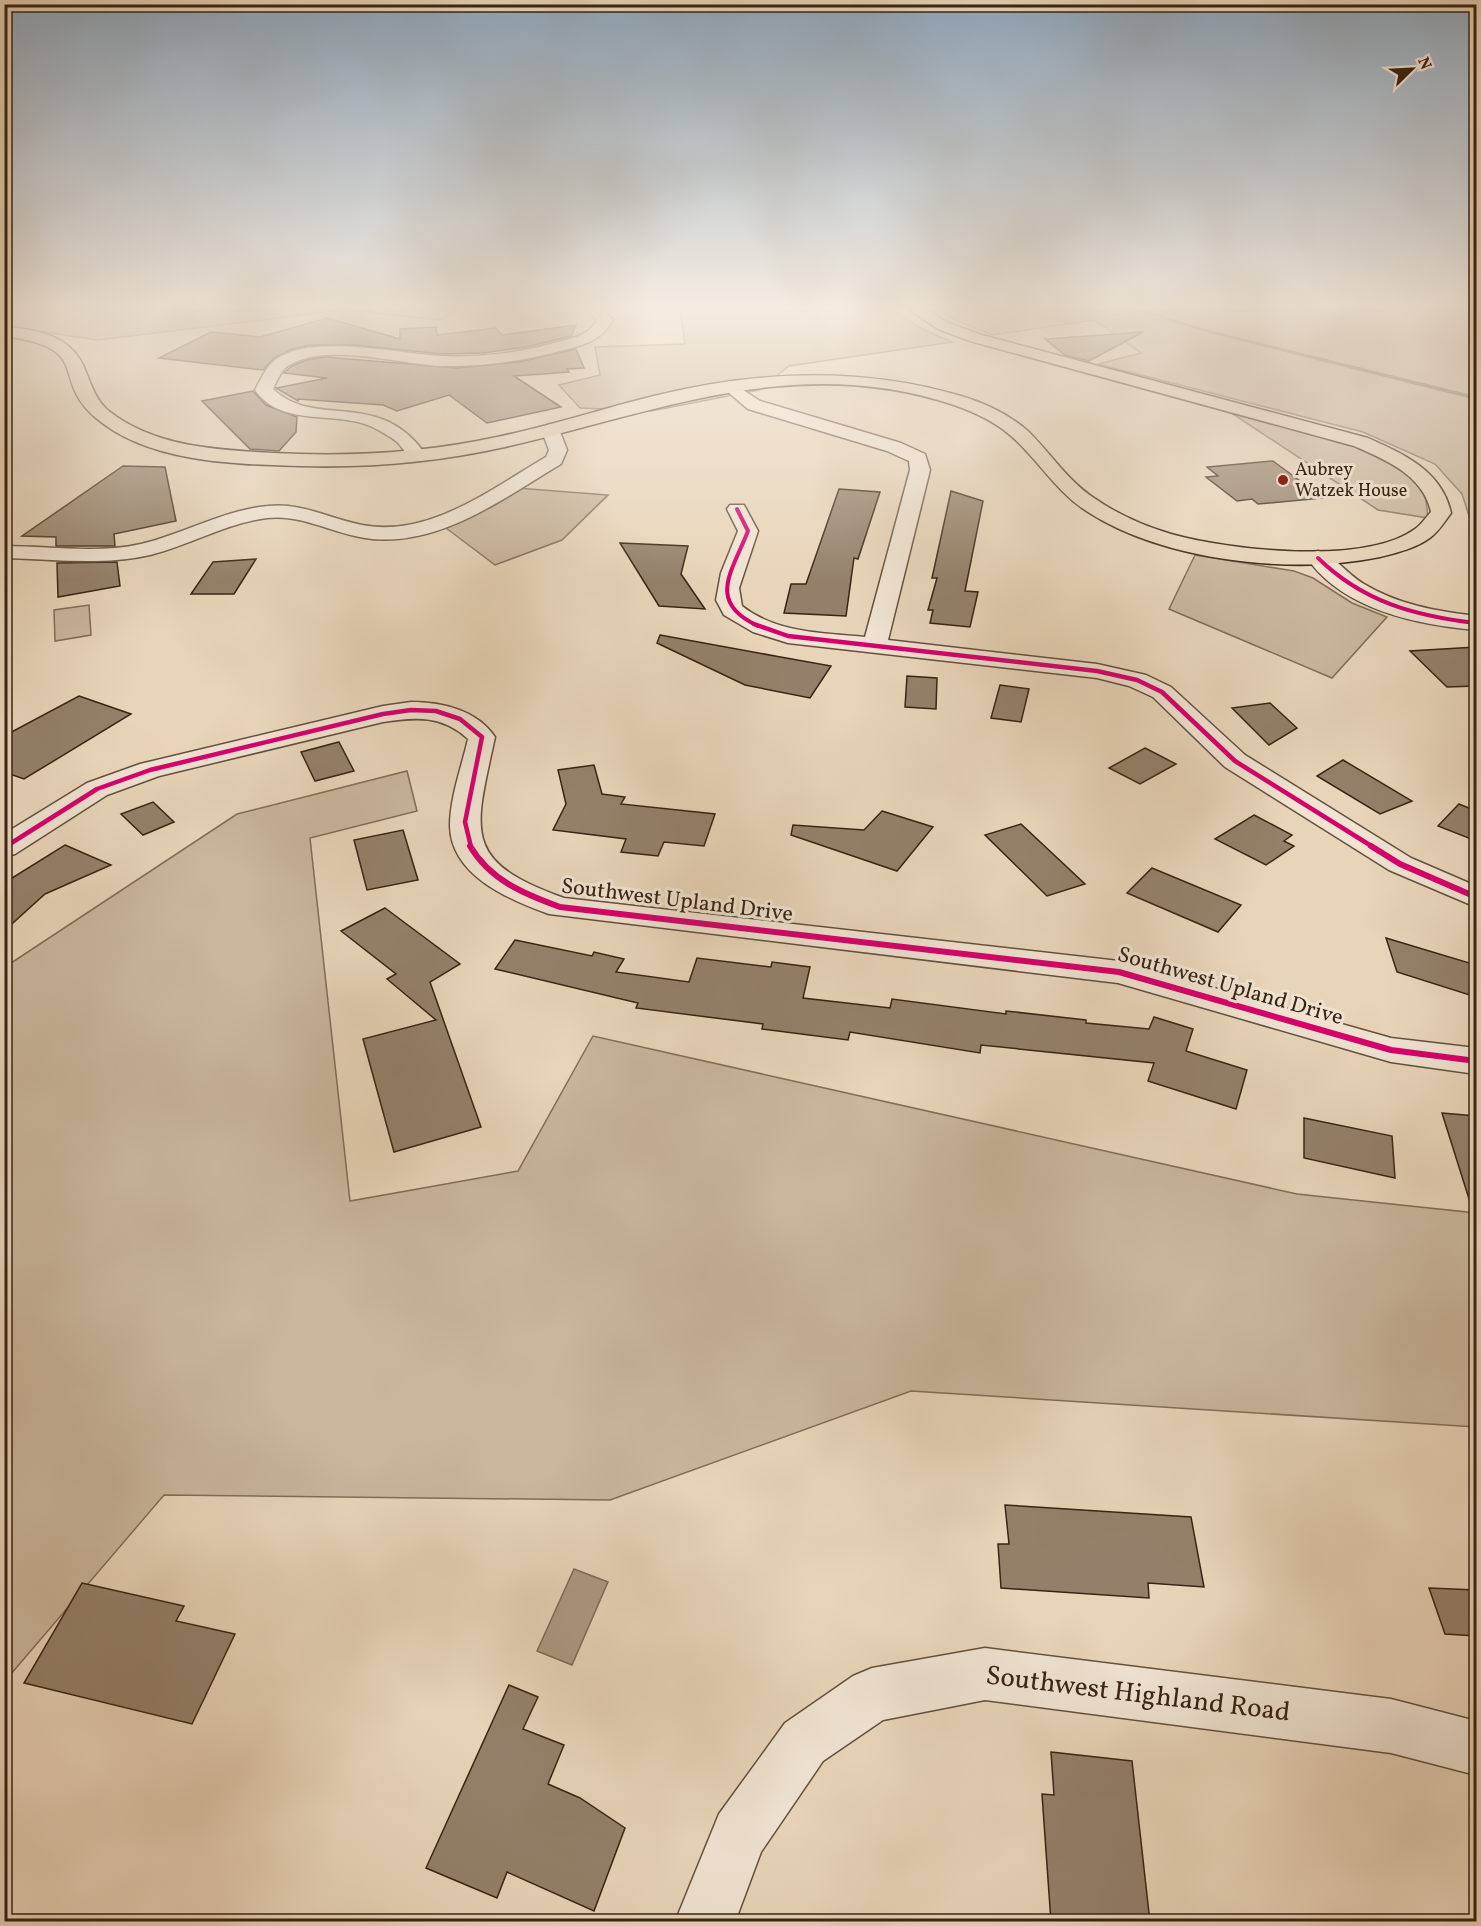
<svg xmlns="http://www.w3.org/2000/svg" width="1481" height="1926" font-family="Vollkorn,serif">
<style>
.green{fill:#cab69d;stroke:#816d58;stroke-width:1.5}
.water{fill:#ac9881;stroke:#7e6a55;stroke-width:1.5}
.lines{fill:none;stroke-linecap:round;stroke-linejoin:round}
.stream{fill:#7e6a55;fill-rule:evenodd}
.building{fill:#94806a;stroke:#382414;stroke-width:1.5}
.minor-casing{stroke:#64503d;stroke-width:3}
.major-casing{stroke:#382414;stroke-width:3}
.minor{fill:#f0e3d2;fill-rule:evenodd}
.major{fill:#e8d4b9;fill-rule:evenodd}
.cycleway-far2-casing{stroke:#f0e3d2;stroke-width:6}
.cycleway-far1-casing{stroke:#f0e3d2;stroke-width:8}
.cycleway-casing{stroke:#f0e3d2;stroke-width:10}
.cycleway-far2{stroke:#d6006c;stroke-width:4}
.cycleway-far1{stroke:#d6006c;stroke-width:4.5}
.cycleway{stroke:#d6006c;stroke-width:6}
.poi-dot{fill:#8f2418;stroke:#f0e3d2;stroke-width:2}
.labels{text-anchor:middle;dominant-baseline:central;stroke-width:6;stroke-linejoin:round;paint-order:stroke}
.far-poi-label{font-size:18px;fill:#382414;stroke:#f0e3d2;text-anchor:start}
.street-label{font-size:22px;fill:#382414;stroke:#f0e3d2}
.near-street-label{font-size:27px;fill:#382414;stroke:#f0e3d2}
</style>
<rect width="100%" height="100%" fill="#e8d4b9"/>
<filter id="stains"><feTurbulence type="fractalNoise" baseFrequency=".00333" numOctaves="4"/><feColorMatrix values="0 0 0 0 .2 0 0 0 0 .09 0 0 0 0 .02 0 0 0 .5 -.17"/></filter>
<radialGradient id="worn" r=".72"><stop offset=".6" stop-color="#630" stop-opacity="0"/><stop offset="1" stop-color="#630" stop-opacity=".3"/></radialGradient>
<g class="green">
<polygon points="5,310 459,310 441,320 344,310 97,340 5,326"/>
<path d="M680 310H896C912 326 932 334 953 342L789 366 759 390 651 411 580 408 559 385 600 375 595 347 685 344Z"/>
<polygon points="940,310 1476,310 1476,526 1472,525 1462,494 1435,464 1363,432 1098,364 1141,353 1094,320 993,335 957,321"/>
<path d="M1224 408C1279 423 1389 443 1423 491 1427 497 1427 511 1428 518L1378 510Z"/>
<polygon points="517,488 608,495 562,540 495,565 446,528 470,517"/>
<polygon points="1195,555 1294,571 1313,578 1352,603 1387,617 1332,678 1169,609"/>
<polygon points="89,605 91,635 55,641 54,610"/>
<polygon points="407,771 417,811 310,838 350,1201 518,1171 593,1036 1297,1194 1476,1213 1476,1427 911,1391 610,1500 164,1495 5,1681 5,967 237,814"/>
</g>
<polygon class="water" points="574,1569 608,1582 572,1665 537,1651"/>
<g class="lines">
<polygon class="stream" points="1135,310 1142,310 1213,331 1476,396 1476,400 1209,333"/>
</g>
<g class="building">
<polygon points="327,318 400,339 400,329 436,327 437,335 496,328 502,335 576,325 571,336 526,347 483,353 441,354 356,345 310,345 290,350 274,358 263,370 159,358 211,332 260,337"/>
<polygon points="1143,332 1089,361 1065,355 1045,339"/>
<polygon points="576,349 584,368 567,369 569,372 514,376 561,407 487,423 449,395 397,411 383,405 298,399 298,401 276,388 327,378 284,373 292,366 307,360 325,357 457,368 519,362"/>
<polygon points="253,391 266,405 297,417 296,432 279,451 250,449 202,401"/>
<polygon points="1273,461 1323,498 1258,504 1252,499 1237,501 1206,477 1218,476 1207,467"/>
<polygon points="123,466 165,467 176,521 114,534 115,546 56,546 56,537 22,536"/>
<polygon points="839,489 880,492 858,559 854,558 846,616 784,613 791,584 806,584"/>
<polygon points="951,491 983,501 965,591 978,592 970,627 930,623 933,610 928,610 937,578 932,578"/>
<polygon points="620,543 688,546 681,574 705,609 659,606"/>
<polygon points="256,559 234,594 191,594 213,562"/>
<polygon points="117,562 120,586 58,597 57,563"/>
<polygon points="660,635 775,656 831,666 810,698 745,685 657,643"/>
<polygon points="1476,647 1476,686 1447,687 1410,651"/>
<polygon points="907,676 937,678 936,709 905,707"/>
<polygon points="1000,685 1029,689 1021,722 991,718"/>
<polygon points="79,696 131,714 24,779 4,772 4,736"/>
<polygon points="1270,703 1297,728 1269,745 1232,708"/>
<polygon points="339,742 354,771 315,781 301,752"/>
<polygon points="1145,748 1176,764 1140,784 1109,768"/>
<polygon points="1343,760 1412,801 1380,814 1317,776"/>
<polygon points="594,765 602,794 625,797 621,804 715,814 704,846 664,842 658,856 621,852 626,839 553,830 566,804 558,770"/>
<polygon points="153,802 174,822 143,835 121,814"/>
<polygon points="1459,804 1476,811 1476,841 1438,826"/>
<polygon points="882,811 933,827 897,871 791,835 793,825 864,830"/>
<polygon points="1254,815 1292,835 1284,841 1294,846 1266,865 1215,839"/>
<polygon points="1021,824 1085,884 1047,896 985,835"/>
<polygon points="403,830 418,880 367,890 354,840"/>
<polygon points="65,845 111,865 45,894 4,931 4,883"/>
<polygon points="1152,868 1241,905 1218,932 1127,893"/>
<polygon points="385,908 460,964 430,982 481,1127 394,1152 363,1039 436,1020 387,979 396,974 341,931"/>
<polygon points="1386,938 1476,965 1476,997 1397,972"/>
<polygon points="515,940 592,956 594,952 624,959 616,972 689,982 697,958 771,967 772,962 810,967 803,998 890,1008 892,999 1006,1014 1006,1011 1086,1020 1086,1023 1149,1029 1154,1017 1193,1029 1186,1051 1247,1070 1236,1109 1148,1081 1154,1063 981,1045 980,1053 850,1032 848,1040 762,1029 763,1024 636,1008 638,1003 495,969"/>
<polygon points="1442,1113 1476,1116 1476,1202 1470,1202"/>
<polygon points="1304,1118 1392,1136 1395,1178 1304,1158"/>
<polygon points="1005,1505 1191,1517 1204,1587 1148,1583 1149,1598 1001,1588 998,1544 1009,1544"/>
<polygon points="82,1583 184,1606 176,1621 235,1634 192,1724 24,1683"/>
<polygon points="1429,1588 1476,1590 1476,1636 1445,1634"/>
<polygon points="509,1685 538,1697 523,1729 564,1745 548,1784 580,1798 625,1828 594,1911 507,1872 497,1898 426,1868"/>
<polygon points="1051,1752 1132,1761 1150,1922 1051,1922 1042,1794 1054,1795"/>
</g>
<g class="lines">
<defs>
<g id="minor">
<path d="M588 310H603L613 320C602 340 584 345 564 350 525 361 482 367 441 366 399 364 329 343 291 364 281 369 278 379 273 389 316 430 379 387 426 455L424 459C408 463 406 450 396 441 391 437 385 434 380 431 342 407 284 431 255 390 261 379 266 367 275 360 310 333 399 354 441 356 478 358 518 353 554 343 570 339 588 336 597 321Z"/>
<path d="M729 381 760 401 901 443 925 454 930 470 888 640 1097 664 1146 675 1171 687 1245 755 1411 858 1476 886V907L1389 870 1225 767 1153 697 1129 686 1097 678 788 643 753 632 724 615 716 600 721 573 738 531 727 509 730 505H744L758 531 739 588 742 606C776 633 823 633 865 637L910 470 909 461 887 451 748 409 721 386Z"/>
<path d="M550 424 559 429 567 450 561 464C502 499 437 549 365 538 332 533 301 514 267 518 226 523 190 545 150 555 102 566 53 559 4 558V546C50 546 97 554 141 544 184 534 223 510 268 506 301 502 330 519 362 525 429 538 491 489 546 457L549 450 541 429Z"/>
<path d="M1318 551C1335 556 1348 575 1364 584 1399 605 1436 611 1476 616V630C1418 625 1343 610 1307 558L1310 553Z"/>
<path d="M411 702C442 702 477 710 495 737 475 831 460 861 564 898L1119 961 1391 1038 1476 1048V1074L1391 1062 1118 983 549 914C510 900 451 876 450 826 450 797 462 766 468 739 442 715 416 717 383 722L159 776 107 795 15 854 4 857V834L87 783 140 764 383 706Z"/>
<polygon points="985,1648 1391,1699 1476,1721 1476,1775 1391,1753 985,1700 883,1720 823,1761 761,1852 735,1922 675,1922 719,1814 785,1723 853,1676 872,1668"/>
</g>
<path id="major" d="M910 310H928L948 323 982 335 1368 438C1404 454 1442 471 1451 513 1445 521 1439 531 1431 537 1417 548 1396 553 1380 557 1292 575 1164 561 1088 512 1056 492 1038 459 1010 435 994 421 974 412 954 405 796 352 657 412 505 447 438 462 369 468 301 466 235 464 149 463 96 418 48 377 96 349 4 336V326C39 331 73 335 86 372 92 387 97 402 110 412 155 447 218 450 273 453 348 457 423 453 497 437 550 426 601 409 654 396 756 371 860 366 961 396 985 403 1010 415 1029 432 1051 454 1068 481 1094 498 1117 514 1144 526 1171 534 1228 550 1365 566 1415 529 1421 525 1426 517 1431 512 1423 475 1386 460 1354 446L970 341 938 329Z"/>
</defs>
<use href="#minor" class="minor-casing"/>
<use href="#major" class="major-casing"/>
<use href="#minor" class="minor"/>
<use href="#major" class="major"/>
<defs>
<g id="cycleway-far2">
<path d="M737 509 748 531C732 572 706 602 758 626"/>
<path d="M1318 558C1363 602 1415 616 1476 623"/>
</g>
<g id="cycleway-far1">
<polyline points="754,624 788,636 1097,671 1137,680 1162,692 1235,761 1373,847"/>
<polyline points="5,847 97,789 150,770 383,714 411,710 436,711 460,719 482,737 465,822 471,847"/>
</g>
<g id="cycleway">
<path d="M470 846C490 880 524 894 560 907L1119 972 1391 1050 1476 1061"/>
<polyline points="1371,846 1400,864 1476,897"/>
<polyline points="4,848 7,846"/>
</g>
</defs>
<use href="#cycleway-far2" class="cycleway-far2-casing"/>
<use href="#cycleway-far1" class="cycleway-far1-casing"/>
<use href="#cycleway" class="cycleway-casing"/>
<use href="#cycleway-far2" class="cycleway-far2"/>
<use href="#cycleway-far1" class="cycleway-far1"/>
<use href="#cycleway" class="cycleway"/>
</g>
<linearGradient id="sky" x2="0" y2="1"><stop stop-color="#90a9bf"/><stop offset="0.53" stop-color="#f5ece0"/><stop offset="1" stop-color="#f5ece0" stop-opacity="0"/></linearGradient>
<rect width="1481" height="580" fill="url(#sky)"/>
<circle class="poi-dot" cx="1283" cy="480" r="6"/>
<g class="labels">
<g class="far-poi-label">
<text x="1295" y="470">Aubrey<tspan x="1295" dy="21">Watzek House</tspan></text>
</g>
<g class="street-label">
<text transform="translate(677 901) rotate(7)">Southwest Upland Drive</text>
<text transform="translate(1230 987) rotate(16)">Southwest Upland Drive</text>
</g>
<g class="near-street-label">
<text transform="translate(1138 1695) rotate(7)">Southwest Highland Road</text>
</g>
</g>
<rect width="1481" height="1926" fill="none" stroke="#e8d4b9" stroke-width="24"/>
<rect x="6" y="6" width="1469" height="1914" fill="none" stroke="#382414" stroke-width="3"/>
<rect x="12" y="12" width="1457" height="1902" fill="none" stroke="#382414" stroke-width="1.5"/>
<g transform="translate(1412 69) rotate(66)" stroke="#f0e3d2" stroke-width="4.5" paint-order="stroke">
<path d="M0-4.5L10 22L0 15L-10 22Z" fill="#382414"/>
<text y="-9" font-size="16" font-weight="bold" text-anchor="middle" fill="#382414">N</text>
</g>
<rect width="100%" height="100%" filter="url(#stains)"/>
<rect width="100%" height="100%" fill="url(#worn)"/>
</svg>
